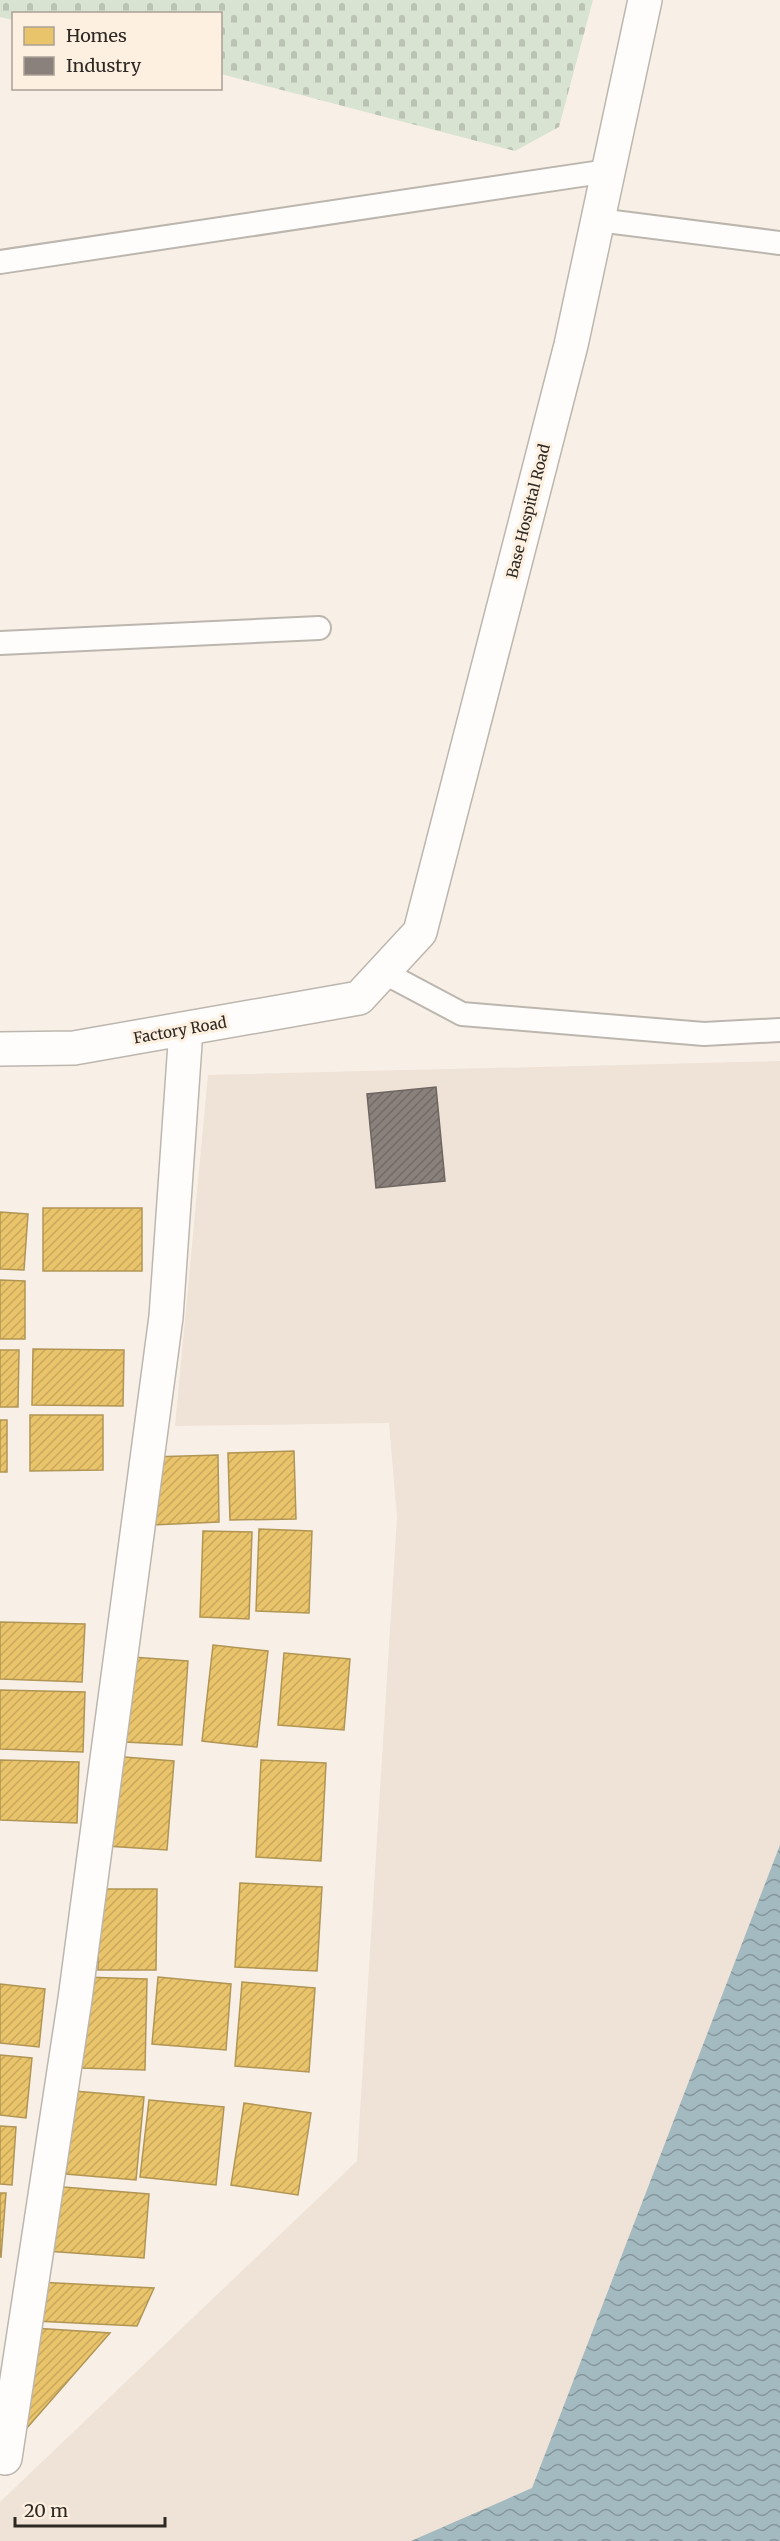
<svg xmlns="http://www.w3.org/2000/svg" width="780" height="2541" font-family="Merriweather,serif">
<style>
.industrial{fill:#efe2d6}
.cemetery{fill:url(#cemetery-stones)}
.water{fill:url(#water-waves)}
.homes{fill:url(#homes-hatch);stroke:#b19554;stroke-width:1.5}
.industry{fill:url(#industry-hatch);stroke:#6e6661;stroke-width:1.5}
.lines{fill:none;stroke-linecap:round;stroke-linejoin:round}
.lane-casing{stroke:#bcb6af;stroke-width:26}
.street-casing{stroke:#bcb6af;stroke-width:36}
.secondary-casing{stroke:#bcb6af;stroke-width:36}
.lane{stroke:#fefdfb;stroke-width:22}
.street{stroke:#fefdfb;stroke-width:33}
.secondary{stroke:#fefdfb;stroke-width:33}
.labels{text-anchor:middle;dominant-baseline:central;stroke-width:6;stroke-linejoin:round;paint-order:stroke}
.street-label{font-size:15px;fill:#2d2822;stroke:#fef0e1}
</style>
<defs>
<pattern id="cemetery-stones" width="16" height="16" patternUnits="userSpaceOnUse" patternTransform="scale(1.5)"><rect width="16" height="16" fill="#d9e3d2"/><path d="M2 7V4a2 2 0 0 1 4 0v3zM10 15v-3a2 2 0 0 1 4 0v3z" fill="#bbc3b4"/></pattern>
<pattern id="water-waves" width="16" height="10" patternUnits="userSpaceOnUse" patternTransform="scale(1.5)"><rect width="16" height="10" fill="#a3bac0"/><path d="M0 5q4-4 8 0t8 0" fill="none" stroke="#85979c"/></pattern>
<pattern id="homes-hatch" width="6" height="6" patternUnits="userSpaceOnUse" patternTransform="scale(1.5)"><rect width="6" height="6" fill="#e9c46a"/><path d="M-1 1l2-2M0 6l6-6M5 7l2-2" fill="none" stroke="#c8a85c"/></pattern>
<pattern id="industry-hatch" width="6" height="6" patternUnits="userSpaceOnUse" patternTransform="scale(1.5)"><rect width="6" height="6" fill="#8a817c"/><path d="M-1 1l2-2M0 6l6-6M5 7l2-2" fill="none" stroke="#716a65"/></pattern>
</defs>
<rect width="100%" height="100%" fill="#f8f0e7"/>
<polygon class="industrial" points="780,1061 780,2541 0,2541 0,2502 357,2161 397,1517 389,1423 175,1426 208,1075"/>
<polygon class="cemetery" points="0,0 593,0 559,127 515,151 221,74 220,14 14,14 13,20 0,17"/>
<polygon class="water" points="780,1845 780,2541 411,2541 532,2488"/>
<g class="homes">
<rect x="43" y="1208" width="99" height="63"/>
<polygon points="0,1212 28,1214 24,1270 0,1269"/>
<polygon points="0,1280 25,1281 25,1339 0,1339"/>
<polygon points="33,1349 124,1350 123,1406 32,1405"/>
<polygon points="0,1350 19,1350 18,1407 0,1407"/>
<polygon points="30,1415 103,1415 103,1470 30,1471"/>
<rect x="0" y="1420" width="7" height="52"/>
<polygon points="294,1451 296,1519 230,1520 228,1453"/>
<polygon points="218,1455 219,1522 152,1525 151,1457"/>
<polygon points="259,1529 312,1531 309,1613 256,1611"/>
<polygon points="203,1531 252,1532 249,1619 200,1617"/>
<polygon points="0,1622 85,1624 82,1682 0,1679"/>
<polygon points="213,1645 268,1651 257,1747 202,1741"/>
<polygon points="284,1653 350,1659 344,1730 278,1725"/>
<polygon points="132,1657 188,1661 182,1745 125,1742"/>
<polygon points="0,1690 85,1692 83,1752 0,1749"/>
<polygon points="112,1756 174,1761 167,1850 106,1846"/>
<polygon points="0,1760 79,1762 77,1823 0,1820"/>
<polygon points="261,1760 326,1763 321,1861 256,1857"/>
<polygon points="240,1883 322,1887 317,1971 235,1967"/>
<polygon points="99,1889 157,1889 156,1970 98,1970"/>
<polygon points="83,1977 147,1979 145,2070 81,2068"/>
<polygon points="158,1977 231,1984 226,2050 152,2044"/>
<polygon points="242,1982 315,1988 309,2072 235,2066"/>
<polygon points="0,1984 45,1989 39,2047 0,2043"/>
<polygon points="0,2055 32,2058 26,2118 0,2115"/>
<polygon points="74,2091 144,2097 136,2180 66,2174"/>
<polygon points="149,2100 224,2107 216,2185 140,2177"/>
<polygon points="244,2103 311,2113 298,2195 231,2185"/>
<polygon points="0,2126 16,2127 12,2185 0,2184"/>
<polygon points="51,2186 149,2194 144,2258 46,2251"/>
<polygon points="0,2193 6,2193 1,2257 0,2257"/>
<polygon points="37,2282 154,2288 137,2326 35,2321"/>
<polygon points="33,2328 110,2333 26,2429 17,2424"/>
</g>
<polygon class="industry" points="436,1087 445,1181 376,1188 367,1094"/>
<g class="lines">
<defs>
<g id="lane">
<polyline points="598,220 780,243"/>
<polyline points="0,262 608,171"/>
<polyline points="0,643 319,628"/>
<polyline points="383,972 462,1014 704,1034 780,1030"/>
</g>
<polyline id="street" points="5,2458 75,1999 166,1317 186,1029"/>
<polyline id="secondary" points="0,1049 74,1048 359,998 420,932 571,345 645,0"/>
</defs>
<use href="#lane" class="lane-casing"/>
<use href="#street" class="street-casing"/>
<use href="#secondary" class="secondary-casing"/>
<use href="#lane" class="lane"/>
<use href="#street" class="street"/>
<use href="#secondary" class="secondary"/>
</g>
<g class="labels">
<g class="street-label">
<text transform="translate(528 511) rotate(-76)">Base Hospital Road</text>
<text transform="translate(180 1030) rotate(-10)">Factory Road</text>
</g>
</g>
<rect x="12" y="12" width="210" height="78" fill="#fef0e1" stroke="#aaa095" stroke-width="1.5"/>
<rect x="24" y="27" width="30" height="18" fill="#e9c46a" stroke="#aaa095" stroke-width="1.5"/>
<text x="66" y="42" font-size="18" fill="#2d2822">Homes</text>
<rect x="24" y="57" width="30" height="18" fill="#8a817c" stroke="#aaa095" stroke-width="1.5"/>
<text x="66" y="72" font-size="18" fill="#2d2822">Industry</text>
<path d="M15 2517v9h150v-9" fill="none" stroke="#2d2822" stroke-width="3"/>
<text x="24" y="2517" font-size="18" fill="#2d2822" stroke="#fef0e1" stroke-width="4.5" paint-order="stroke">20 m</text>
</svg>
